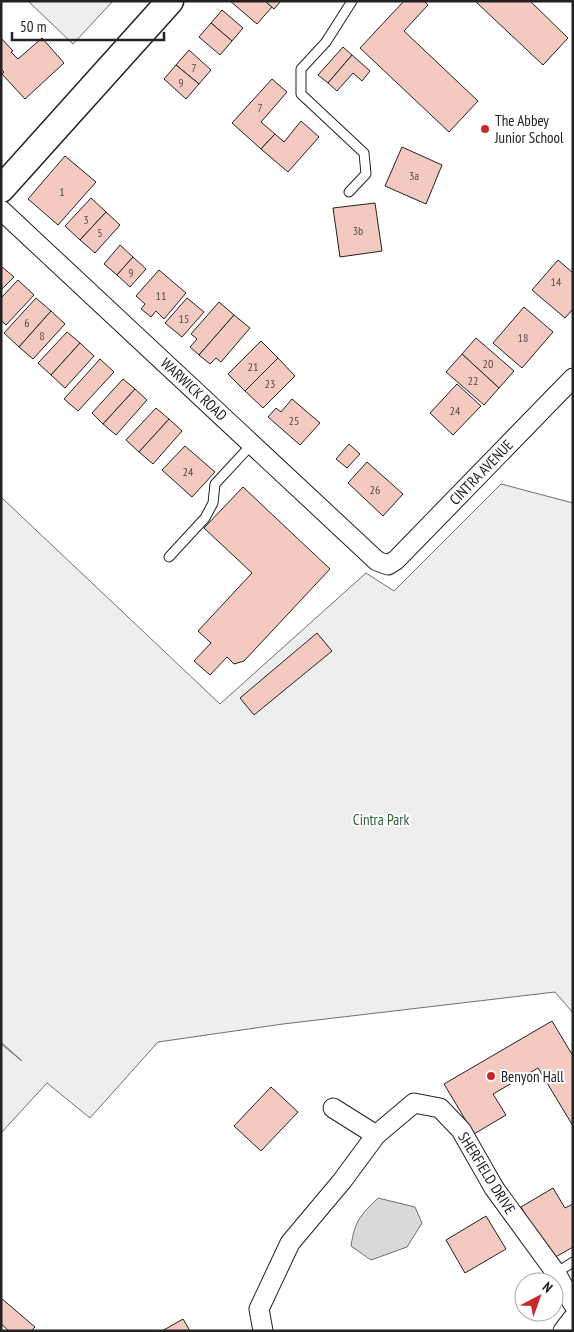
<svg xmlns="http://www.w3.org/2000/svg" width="574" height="1332" font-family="'PT Sans Narrow',sans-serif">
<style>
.green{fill:#eee;stroke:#6f6f6f}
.water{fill:#d9d9d9;stroke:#6f6f6f}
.building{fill:#f3c9c0;stroke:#222}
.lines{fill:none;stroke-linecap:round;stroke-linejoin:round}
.lane-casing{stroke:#222;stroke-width:11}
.street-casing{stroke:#222;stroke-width:21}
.secondary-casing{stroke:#222;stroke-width:29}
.lane{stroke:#fff;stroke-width:9}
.street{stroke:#fff;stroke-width:19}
.secondary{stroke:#fff;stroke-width:26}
.poi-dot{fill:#c62828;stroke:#fff;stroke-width:2}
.labels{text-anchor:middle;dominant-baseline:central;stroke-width:4;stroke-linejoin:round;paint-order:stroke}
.number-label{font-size:12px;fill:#564c4a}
.poi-label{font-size:15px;fill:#222;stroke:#fff;text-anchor:start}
.street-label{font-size:15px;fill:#222;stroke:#fff}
.park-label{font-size:15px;fill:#2f5e38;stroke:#fff}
</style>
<rect width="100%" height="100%" fill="#fff"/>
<g class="green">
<polygon points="28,1 113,1 73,44"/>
<polygon points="501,484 573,503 573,1013 555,992 283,1024 158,1042 90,1118 47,1083 1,1133 1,1044 22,1061 1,1042 1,497 220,704 366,573 394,591"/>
</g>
<path class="water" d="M378 1198 415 1207 422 1223 407 1247 371 1260 351 1246C355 1220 360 1216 378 1198Z"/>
<g class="building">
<polygon points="230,1 265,1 272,7 257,24"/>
<polygon points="265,1 281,1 274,9"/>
<polygon points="404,1 424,1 428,5 404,31 478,101 449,132 360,48"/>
<polygon points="475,1 530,1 568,38 543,65"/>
<polygon points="222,10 243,28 232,41 211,23"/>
<polygon points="211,23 232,41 220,55 199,37"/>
<polygon points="1,38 13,51 11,52 18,59 42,38 64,63 25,99 2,74 4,72 1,69"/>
<polygon points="343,47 352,55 328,83 318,75"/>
<polygon points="189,50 211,70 199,84 176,65"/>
<polygon points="352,55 370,71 362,81 353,73 337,91 328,83"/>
<polygon points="176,65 199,84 186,99 164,79"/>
<polygon points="272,79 287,92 261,122 275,134 261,149 232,123"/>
<polygon points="301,121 319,137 288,172 261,149 275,134 284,142"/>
<polygon points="402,147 442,165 426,204 385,186"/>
<polygon points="65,156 96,182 58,225 28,199"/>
<polygon points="91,198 106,212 80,240 65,226"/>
<polygon points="375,203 382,251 340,257 333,208"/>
<polygon points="106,212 120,225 95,253 80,240"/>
<polygon points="120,245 133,257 117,275 104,264"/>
<polygon points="133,257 146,269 130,287 117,275"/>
<polygon points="558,260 573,273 573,309 565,318 532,290"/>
<polygon points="1,266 14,277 1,290"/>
<polygon points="159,270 186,293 164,319 156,311 151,317 141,309 145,304 136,296"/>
<polygon points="18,280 34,295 6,325 1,320 1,298"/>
<polygon points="36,298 51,311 19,347 4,333"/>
<polygon points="187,298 204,312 182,337 165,323"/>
<polygon points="219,302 234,315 199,355 190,347 197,339 191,334"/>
<polygon points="524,307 553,332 522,368 493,343"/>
<polygon points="51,311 65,324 33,359 19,347"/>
<polygon points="234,315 250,328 221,362 216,358 210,364 199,355"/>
<polygon points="67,332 80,343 51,375 38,363"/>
<polygon points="476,338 514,371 499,388 462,354"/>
<polygon points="261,341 278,358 245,391 228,374"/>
<polygon points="80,343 94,356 65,388 51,375"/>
<polygon points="462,354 499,388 484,405 446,372"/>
<polygon points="278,358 295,376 263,408 245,391"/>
<polygon points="100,359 114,372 78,411 64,399"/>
<polygon points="123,379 135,389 103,424 92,413"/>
<polygon points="457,384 481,406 453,435 430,413"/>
<polygon points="135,389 147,400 116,435 103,424"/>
<polygon points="292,399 320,423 300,445 268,417 276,408 281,412"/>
<polygon points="156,408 169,419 139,452 126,440"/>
<polygon points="169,419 182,431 153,464 139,452"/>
<polygon points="349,444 360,454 347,468 336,459"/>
<polygon points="185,446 215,472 192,497 162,470"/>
<polygon points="367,462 403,494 383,516 348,483"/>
<polygon points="243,487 330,569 244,661 234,664 227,657 210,675 194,661 211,643 198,631 252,573 204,528"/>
<polygon points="317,633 332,651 254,715 240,698"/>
<polygon points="552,1021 573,1056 573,1126 538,1068 493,1094 506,1115 474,1134 444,1084"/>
<polygon points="271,1087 298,1112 261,1151 234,1126"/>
<polygon points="553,1188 565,1208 573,1204 573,1247 552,1259 521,1207"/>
<polygon points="486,1216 506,1249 465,1273 446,1240"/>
<polygon points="1,1298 35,1327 31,1331 9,1331 1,1324"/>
<polygon points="183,1319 190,1331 162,1331"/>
</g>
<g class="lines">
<defs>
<g id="lane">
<polyline points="349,192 366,174 364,153 301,94 301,69 326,42 352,1"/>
<polyline points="169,557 205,518 213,503 215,484 253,443"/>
<polyline points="556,1273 573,1262"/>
</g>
<g id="street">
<polyline points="1,210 377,561 388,565 396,560 573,378"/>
<polyline points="333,1108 376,1135"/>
<polyline points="263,1331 259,1309 290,1243 342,1181 376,1135 414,1103 440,1108 461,1130 494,1188 556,1273 573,1304"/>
<polyline points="563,1331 573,1318"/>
</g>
<polyline id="secondary" points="1,189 170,1"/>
</defs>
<use href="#lane" class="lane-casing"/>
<use href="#street" class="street-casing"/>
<use href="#secondary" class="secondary-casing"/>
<use href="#lane" class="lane"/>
<use href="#street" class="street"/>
<use href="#secondary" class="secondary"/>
</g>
<g class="poi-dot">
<circle cx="485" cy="129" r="5"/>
<circle cx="491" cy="1076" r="5"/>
</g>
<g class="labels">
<g class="number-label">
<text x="194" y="67">7</text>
<text x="181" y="82">9</text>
<text x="260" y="107">7</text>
<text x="414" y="175">3a</text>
<text x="62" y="191">1</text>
<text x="86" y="219">3</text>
<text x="358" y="230">3b</text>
<text x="100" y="232">5</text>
<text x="131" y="272">9</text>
<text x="556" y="281">14</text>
<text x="161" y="295">11</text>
<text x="184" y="318">15</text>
<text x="27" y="322">6</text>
<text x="42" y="335">8</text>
<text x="523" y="337">18</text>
<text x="488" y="363">20</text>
<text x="253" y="366">21</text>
<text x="473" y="380">22</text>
<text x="270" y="383">23</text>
<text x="455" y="410">24</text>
<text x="294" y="420">25</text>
<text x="188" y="471">24</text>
<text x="375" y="489">26</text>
</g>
<g class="poi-label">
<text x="495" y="120">The Abbey<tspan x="495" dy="17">Junior School</tspan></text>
<text x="501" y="1076">Benyon Hall</text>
</g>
<g class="street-label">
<text transform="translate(194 389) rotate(43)">WARWICK ROAD</text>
<text transform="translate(481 472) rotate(-46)">CINTRA AVENUE</text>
<text transform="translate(487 1173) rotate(58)">SHERFIELD DRIVE</text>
</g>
<g class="park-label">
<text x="381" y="819">Cintra Park</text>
</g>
</g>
<rect width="574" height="1332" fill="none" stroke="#222222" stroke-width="5"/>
<g transform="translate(539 1297) rotate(41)"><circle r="24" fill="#ffffff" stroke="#a7a7a7"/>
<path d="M0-4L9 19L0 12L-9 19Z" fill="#c62828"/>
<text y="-8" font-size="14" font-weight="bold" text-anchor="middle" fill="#222222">N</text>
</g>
<path d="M12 32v8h152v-8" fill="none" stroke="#222222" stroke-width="2.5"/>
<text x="20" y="32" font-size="15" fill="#222222" stroke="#ffffff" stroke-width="4" paint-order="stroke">50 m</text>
</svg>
